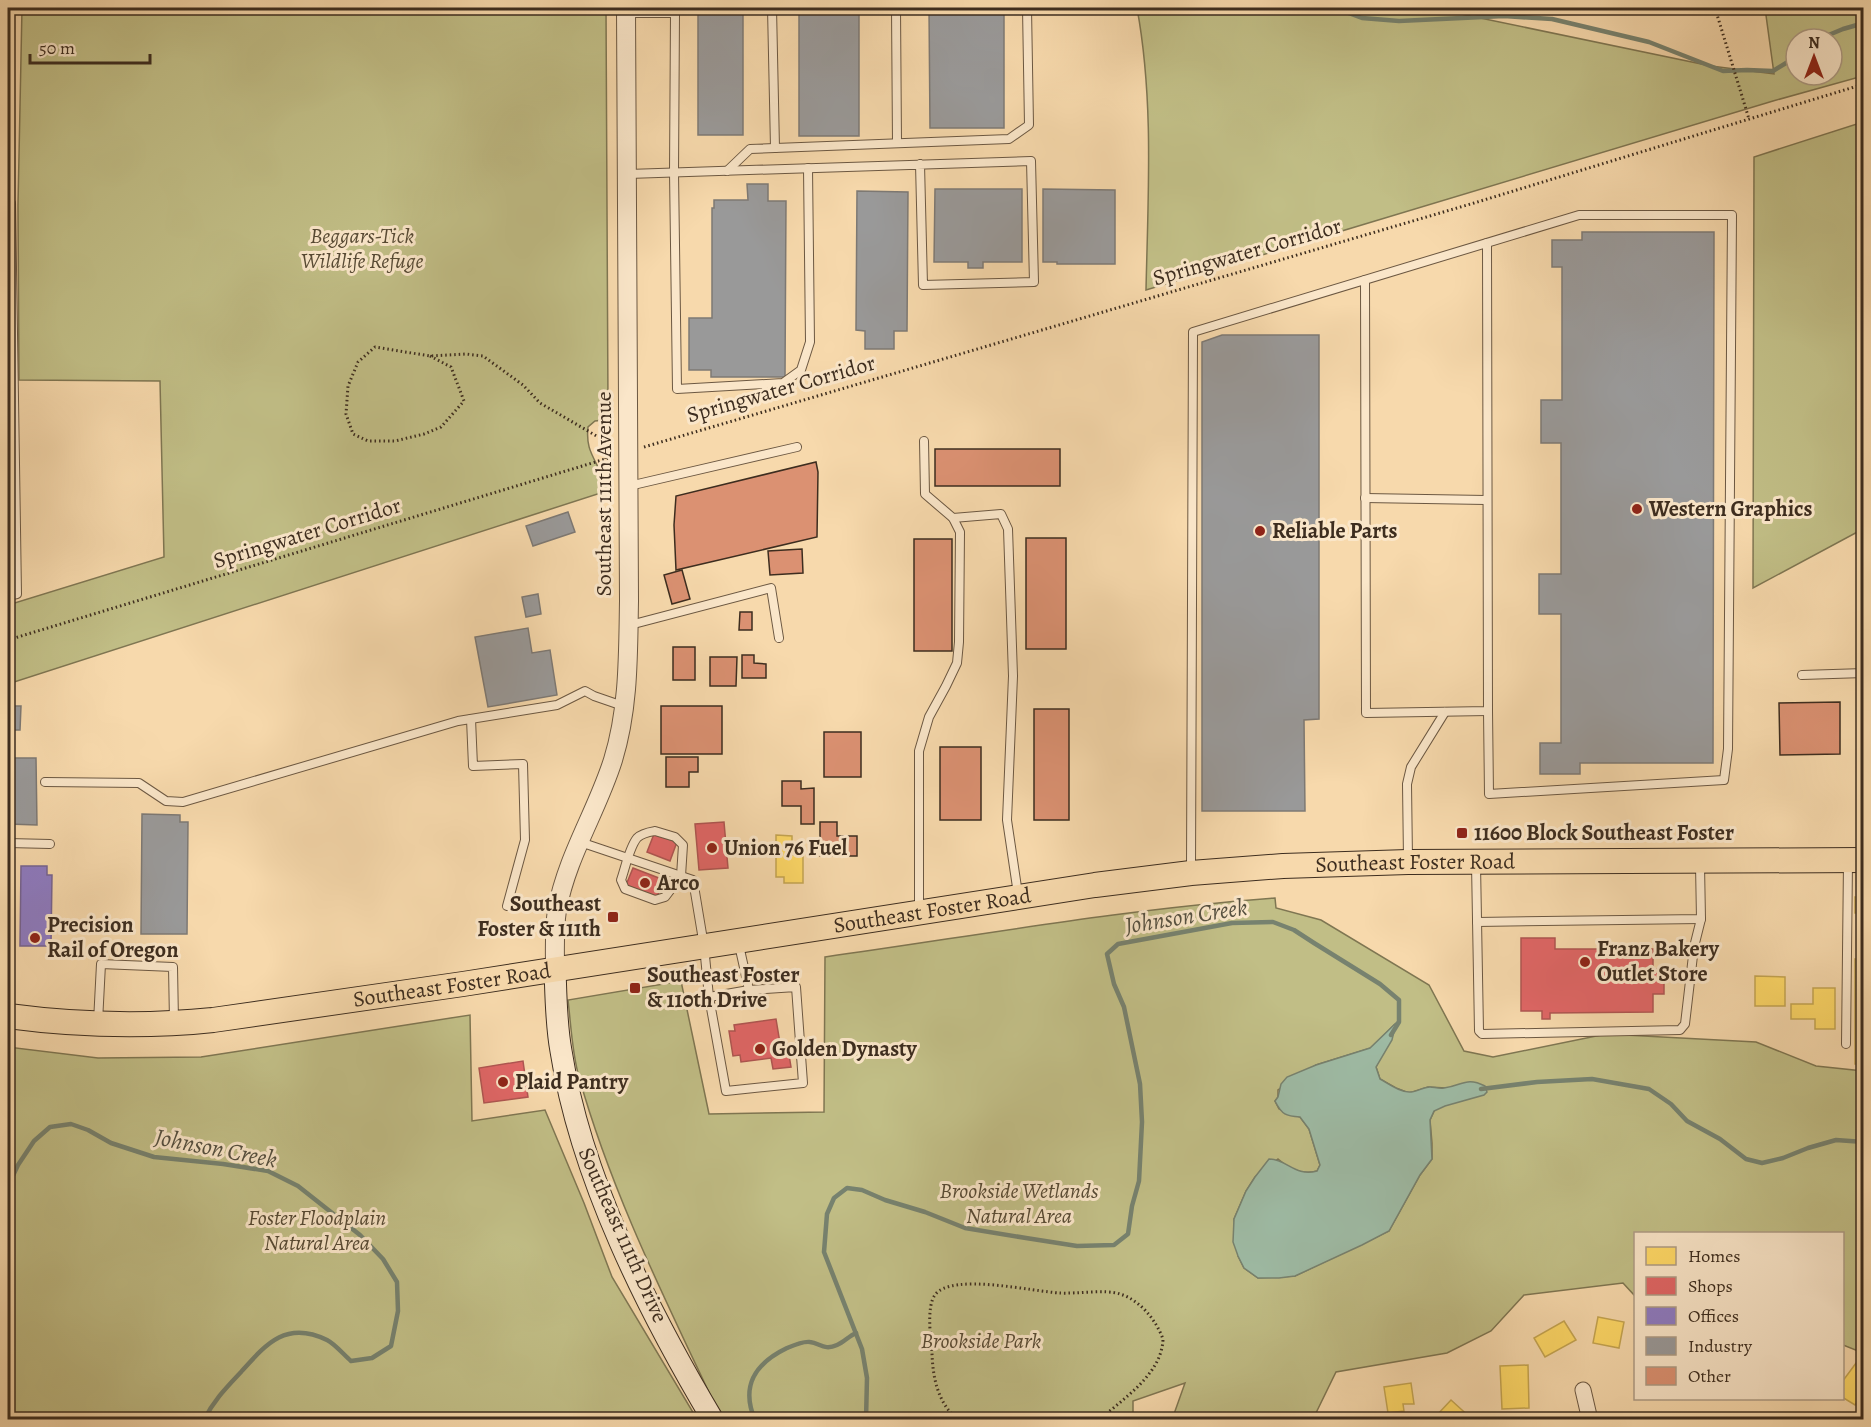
<svg xmlns="http://www.w3.org/2000/svg" width="1871" height="1427" font-family="Alegreya,serif">
<style>
.green{fill:#c1be86;stroke:#7f7652;stroke-width:1.5;fill-rule:evenodd}
.water{fill:#9ebba5;stroke:#77826f;stroke-width:1.5}
.homes{fill:#ffd966;stroke:#c5a551;stroke-width:1.5}
.shops{fill:#e06666;stroke:#af5551;stroke-width:1.5}
.offices{fill:#8e7cc3;stroke:#766492;stroke-width:1.5}
.industry{fill:#999;stroke:#7d7974;stroke-width:1.5}
.lines{fill:none;stroke-linecap:round;stroke-linejoin:round}
.stream{stroke:#77826f;stroke-width:4.5}
.building{fill:#db9172;stroke:#3d2d1f;stroke-width:1.5}
.service-casing{stroke:#6c5842;stroke-width:10}
.minor-casing{stroke:#6c5842;stroke-width:17}
.tertiary-casing{stroke:#6c5842;stroke-width:20}
.secondary-casing{stroke:#3d2d1f;stroke-width:23}
.primary-casing{stroke:#3d2d1f;stroke-width:26}
.path{stroke:#3d2d1f;stroke-width:3;stroke-dasharray:1.5 3;stroke-linecap:butt}
.service{stroke:#fae6c9;stroke-width:8}
.minor{stroke:#fae6c9;stroke-width:15}
.tertiary{stroke:#fae6c9;stroke-width:18}
.secondary{stroke:#fae6c9;stroke-width:21}
.primary{stroke:#f7d9ac;stroke-width:24}
.poi-dot{fill:#8f2418;stroke:#fae6c9;stroke-width:2}
.labels{text-anchor:middle;dominant-baseline:central;stroke-width:6;stroke-linejoin:round;paint-order:stroke}
.park-label{font-size:22px;font-style:italic;fill:#574a34;stroke:#fae6c9}
.street-label{font-size:22px;fill:#3d2d1f;stroke:#fae6c9}
.poi-label{font-size:22px;font-weight:bold;fill:#3d2d1f;stroke:#fae6c9;text-anchor:start}
.water-label{font-size:24px;font-style:italic;fill:#555040;stroke:#fae6c9}
</style>
<rect width="100%" height="100%" fill="#f7d9ac"/>
<filter id="stains"><feTurbulence type="fractalNoise" baseFrequency=".00333" numOctaves="4"/><feColorMatrix values="0 0 0 0 .2 0 0 0 0 .09 0 0 0 0 .02 0 0 0 .5 -.17"/></filter>
<radialGradient id="worn" r=".72"><stop offset=".6" stop-color="#630" stop-opacity="0"/><stop offset="1" stop-color="#630" stop-opacity=".3"/></radialGradient>
<g class="green">
<path d="M22 8H606L608 407H604V420L595 421 588 427C586 446 591 453 599 469L611 466 610 490 8 684V605L164 557 160 381 19 380 18 205Z"/>
<path d="M1137 8H1432L1711 66 1774 74 1765 8H1863V76L1773 101 1146 290C1148 196 1154 100 1137 8ZM1796 39H1832V75H1796Z"/>
<polygon points="1863,122 1863,529 1753,588 1754,157"/>
<path d="M1275 898 1276 908 1321 920 1429 985 1464 1051 1493 1057 1606 1034 1756 1042 1816 1066 1863 1071V1353L1843 1345 1842 1234H1636L1635 1296 1623 1283 1524 1295 1491 1331 1447 1353 1336 1372 1313 1419H1192L1174 1414 1185 1383 1133 1401V1419H724L714 1403C664 1297 611 1191 579 1077 572 1053 571 1025 568 1000L681 981 709 1114 824 1112 825 957C975 936 1124 909 1275 898ZM1395 1024 1376 1067 1380 1079 1396 1088 1409 1093 1428 1087 1445 1088 1430 1120 1432 1143V1159L1420 1175 1389 1231 1295 1276 1258 1278 1244 1268 1238 1256 1234 1219 1246 1191 1255 1177 1278 1159C1289 1169 1303 1175 1317 1171L1320 1165 1309 1129 1300 1117 1279 1109 1275 1101 1278 1097V1090L1316 1065 1371 1048Z"/>
<polygon points="470,1015 472,1121 545,1110 584,1203 612,1277 697,1419 8,1419 8,1047 98,1058 201,1057"/>
</g>
<path class="water" d="M1396 1023 1392 1040 1376 1067 1380 1079C1389 1084 1401 1093 1411 1092 1417 1092 1423 1087 1430 1087 1434 1087 1439 1089 1444 1088 1462 1086 1466 1076 1485 1086L1487 1092 1484 1095 1445 1106 1434 1111 1430 1120 1432 1159 1420 1175 1389 1231 1362 1245 1295 1276 1279 1278H1258L1244 1268 1238 1256 1233 1242 1234 1219 1246 1191 1255 1177 1269 1159C1287 1159 1295 1177 1317 1171L1320 1165 1309 1129 1300 1117C1286 1116 1282 1115 1275 1101L1278 1097 1281 1084 1287 1077 1316 1065 1370 1048Z"/>
<g class="homes">
<polygon points="776,835 792,836 792,855 803,855 803,883 784,883 784,877 776,877"/>
<polygon points="1855,897 1864,897 1864,912 1855,913"/>
<rect x="1855" y="959" width="9" height="105"/>
<polygon points="1755,976 1785,977 1785,1006 1755,1006"/>
<polygon points="1813,988 1835,988 1835,1029 1815,1029 1815,1019 1791,1019 1791,1004 1813,1004"/>
<polygon points="1598,1317 1624,1322 1619,1348 1593,1343"/>
<polygon points="1564,1321 1576,1340 1545,1357 1534,1338"/>
<polygon points="1859,1359 1864,1362 1864,1400 1860,1398 1855,1405 1842,1397 1842,1382"/>
<polygon points="1528,1365 1529,1408 1502,1409 1500,1366"/>
<polygon points="1411,1383 1414,1404 1403,1404 1404,1411 1388,1413 1384,1387"/>
<polygon points="1451,1400 1472,1419 1472,1420 1440,1420 1436,1416"/>
</g>
<g class="shops">
<polygon points="724,822 728,868 699,870 695,824"/>
<polygon points="654,834 677,842 670,861 647,852"/>
<polygon points="633,868 664,880 657,897 626,885"/>
<polygon points="1521,938 1555,938 1555,949 1653,949 1653,969 1664,969 1664,994 1653,994 1653,1012 1550,1013 1550,1019 1542,1019 1542,1011 1521,1011"/>
<polygon points="776,1019 780,1043 787,1043 791,1067 773,1069 771,1058 741,1062 740,1055 733,1056 729,1031 735,1031 734,1025"/>
<polygon points="523,1061 528,1097 484,1103 479,1068"/>
</g>
<polygon class="offices" points="21,866 47,866 47,875 52,875 51,946 20,946"/>
<g class="industry">
<rect x="698" y="8" width="45" height="127"/>
<rect x="799" y="8" width="60" height="128"/>
<polygon points="929,8 1004,8 1004,128 930,128"/>
<polygon points="747,184 768,184 768,201 786,201 785,377 711,377 711,370 689,370 689,318 712,318 712,208 714,208 714,200 748,200"/>
<polygon points="935,189 1022,189 1022,262 983,262 983,268 968,268 968,262 934,262"/>
<polygon points="1043,189 1115,190 1115,264 1057,264 1057,262 1043,262"/>
<polygon points="857,191 908,192 907,331 894,331 894,349 865,349 865,331 856,330"/>
<polygon points="1582,232 1714,232 1713,763 1580,763 1580,774 1540,774 1540,743 1561,743 1561,614 1539,614 1539,574 1561,574 1561,443 1541,443 1541,400 1562,400 1562,267 1552,267 1552,240 1582,240"/>
<polygon points="1222,335 1319,335 1319,719 1304,720 1305,811 1202,811 1202,342"/>
<polygon points="568,512 575,532 533,546 526,526"/>
<polygon points="538,594 541,614 526,617 522,597"/>
<polygon points="528,628 532,653 550,650 557,695 488,707 475,637"/>
<polygon points="8,706 21,706 20,730 8,730"/>
<polygon points="8,758 36,758 37,825 8,824"/>
<polygon points="142,814 180,815 180,822 188,822 187,934 141,934"/>
</g>
<g class="lines">
<g class="stream">
<polyline points="1335,8 1362,18 1399,21 1504,16 1552,19 1649,42 1723,71 1747,70 1773,71 1796,57"/>
<polyline points="1819,39 1843,29 1864,23"/>
<polyline points="1481,1089 1537,1082 1592,1079 1649,1089 1671,1104 1687,1121 1720,1139 1746,1159 1762,1163 1783,1158 1808,1148 1836,1140 1864,1142"/>
<path d="M8 1186 18 1165 34 1141 50 1127 71 1124 88 1130 111 1143 154 1157 223 1164 268 1171 298 1186 360 1235 383 1259 397 1282 398 1311 391 1346 372 1358 351 1361C344 1355 335 1344 327 1340 286 1320 266 1344 241 1372 226 1388 214 1400 204 1420"/>
<path d="M755 1420C740 1385 756 1363 787 1348 794 1345 803 1341 810 1342 820 1343 824 1351 837 1345 844 1342 849 1336 856 1333"/>
<polyline points="866,1420 867,1378 862,1349 824,1252 827,1214 834,1198 847,1188 862,1190 885,1200 925,1212 965,1228 1026,1238 1077,1246 1114,1245 1128,1234 1132,1206 1139,1181 1142,1122 1140,1084 1124,1007 1114,984 1107,954 1118,944 1232,923 1273,922 1294,930 1314,943 1380,984 1399,1000 1399,1022 1391,1035"/>
</g>
</g>
<g class="building">
<rect x="935" y="449" width="125" height="37"/>
<polygon points="816,462 818,472 817,537 676,570 674,525 676,496"/>
<rect x="1026" y="538" width="40" height="111"/>
<rect x="914" y="539" width="38" height="112"/>
<polygon points="802,549 803,573 770,575 768,551"/>
<polygon points="682,570 690,599 672,604 664,575"/>
<polygon points="740,612 752,612 752,630 739,630"/>
<rect x="673" y="647" width="22" height="33"/>
<polygon points="742,655 754,655 754,663 766,664 766,678 742,678"/>
<polygon points="710,657 737,657 736,686 710,686"/>
<polygon points="1840,702 1840,754 1780,755 1779,703"/>
<rect x="661" y="706" width="61" height="48"/>
<rect x="1034" y="709" width="35" height="111"/>
<rect x="824" y="732" width="37" height="45"/>
<rect x="940" y="747" width="41" height="73"/>
<polygon points="666,757 698,757 698,772 689,772 689,787 666,787"/>
<polygon points="782,781 801,781 801,789 814,788 814,824 801,824 801,806 782,806"/>
<polygon points="820,822 837,822 837,836 857,836 857,856 820,856"/>
</g>
<g class="lines">
<defs>
<g id="service">
<polyline points="772,8 775,148"/>
<polyline points="896,8 897,143"/>
<polyline points="627,13 675,13 674,172 677,389 783,383 801,370 810,342 808,168"/>
<polyline points="727,171 750,149 1009,139 1029,125 1027,8"/>
<polyline points="628,174 1031,161 1034,282 923,285 920,164"/>
<polyline points="8,203 11,203 17,594 8,596"/>
<polyline points="1365,280 1366,713 1488,711 1487,243"/>
<polyline points="629,486 797,447"/>
<polyline points="1365,498 1486,500"/>
<polyline points="953,518 1001,514 1008,529 1013,676 1007,820 1018,894"/>
<polyline points="630,625 771,588 779,638"/>
<polyline points="1802,675 1864,673"/>
<polyline points="471,719 473,766 523,764 525,840 507,906"/>
<polyline points="45,782 139,783 166,801 183,802 458,721 557,705 585,691 594,696 623,706"/>
<path d="M655 831 675 837 683 845 681 876 665 897 655 900 625 889 621 880C625 869 629 848 637 838 642 833 649 832 655 831Z"/>
<polyline points="580,842 693,880 704,946 709,997 726,1091 803,1083 796,987 749,990 739,945"/>
<polyline points="8,843 50,844"/>
<polyline points="1408,859 1407,784 1411,767 1445,712"/>
<polyline points="1476,864 1479,1031 1482,1034 1680,1030 1685,1024 1694,947 1701,919"/>
<polyline points="1191,869 1193,332 1579,215 1732,215 1728,749 1724,780 1489,794 1488,711"/>
<polyline points="919,911 919,751 929,717 946,686 957,663 959,642 960,532 953,518 925,494 924,441"/>
<polyline points="1477,922 1701,919 1700,865"/>
<polyline points="709,997 749,990"/>
<polyline points="98,1022 101,964 173,967 174,1021"/>
<polyline points="1846,1044 1848,862"/>
</g>
<polyline id="minor" points="1583,1390 1590,1420"/>
<path id="tertiary" d="M555 969C555 949 554 929 557 910 567 856 597 811 613 760 629 708 628 655 629 601L626 8"/>
<path id="secondary" d="M555 969C556 996 556 1024 561 1051 581 1178 647 1309 713 1420"/>
<g id="primary">
<path id="s1" d="M8 1016C76 1025 145 1027 213 1020L463 984 1095 885 1191 873 1283 866 1408 862 1864 860"/>
</g>
</defs>
<use href="#service" class="service-casing"/>
<use href="#minor" class="minor-casing"/>
<use href="#tertiary" class="tertiary-casing"/>
<use href="#secondary" class="secondary-casing"/>
<use href="#primary" class="primary-casing"/>
<g class="path">
<polyline points="1715,8 1749,119"/>
<polyline points="430,356 451,367 464,401 441,427 424,434 395,441 368,441 353,434 346,414 348,386 358,362 375,347 430,356 466,354 483,356 523,385 540,403 600,438 605,459"/>
<polyline points="644,447 1474,203 1864,84"/>
<polyline points="8,640 612,457"/>
<path d="M958 1420C938 1403 933 1379 932 1354 931 1339 926 1307 935 1295 951 1272 1035 1292 1060 1293 1077 1294 1105 1289 1120 1294 1140 1300 1156 1320 1163 1339 1162 1374 1123 1399 1099 1420"/>
</g>
<use href="#service" class="service"/>
<use href="#minor" class="minor"/>
<use href="#tertiary" class="tertiary"/>
<use href="#secondary" class="secondary"/>
<use href="#primary" class="primary"/>
</g>
<g class="poi-dot">
<circle cx="1637" cy="509" r="6"/>
<circle cx="1260" cy="531" r="6"/>
<rect x="1456" y="827" width="12" height="12" rx="3"/>
<circle cx="712" cy="848" r="6"/>
<circle cx="645" cy="883" r="6"/>
<rect x="607" y="911" width="12" height="12" rx="3"/>
<circle cx="35" cy="938" r="6"/>
<circle cx="1585" cy="962" r="6"/>
<rect x="629" y="982" width="12" height="12" rx="3"/>
<circle cx="760" cy="1049" r="6"/>
<circle cx="503" cy="1082" r="6"/>
</g>
<g class="labels">
<g class="park-label">
<text x="362" y="236">Beggars-Tick<tspan x="362" dy="25">Wildlife Refuge</tspan></text>
<text x="1019" y="1191">Brookside Wetlands<tspan x="1019" dy="25">Natural Area</tspan></text>
<text x="317" y="1218">Foster Floodplain<tspan x="317" dy="25">Natural Area</tspan></text>
<text x="981" y="1341">Brookside Park</text>
</g>
<g class="street-label">
<text transform="translate(1247 252) rotate(-16)">Springwater Corridor</text>
<text transform="translate(781 389) rotate(-16)">Springwater Corridor</text>
<text transform="translate(604 494) rotate(-90)">Southeast 111th Avenue</text>
<text transform="translate(307 533) rotate(-17)">Springwater Corridor</text>
<text stroke="none"><textPath href="#s1" startOffset="1419">Southeast Foster Road</textPath></text>
<text stroke="none"><textPath href="#s1" startOffset="933">Southeast Foster Road</textPath></text>
<text stroke="none"><textPath href="#s1" startOffset="447">Southeast Foster Road</textPath></text>
<text transform="translate(623 1235) rotate(66)">Southeast 111th Drive</text>
</g>
<g class="poi-label">
<text x="1649" y="509">Western Graphics</text>
<text x="1272" y="531">Reliable Parts</text>
<text x="1474" y="833">11600 Block Southeast Foster</text>
<text x="724" y="848">Union 76 Fuel</text>
<text x="657" y="883">Arco</text>
<text x="601" y="904" text-anchor="end">Southeast<tspan x="601" dy="25">Foster &amp; 111th</tspan></text>
<text x="47" y="925">Precision<tspan x="47" dy="25">Rail of Oregon</tspan></text>
<text x="1597" y="949">Franz Bakery<tspan x="1597" dy="25">Outlet Store</tspan></text>
<text x="647" y="975">Southeast Foster<tspan x="647" dy="25">&amp; 110th Drive</tspan></text>
<text x="772" y="1049">Golden Dynasty</text>
<text x="515" y="1082">Plaid Pantry</text>
</g>
<g class="water-label">
<text transform="translate(1186 916) rotate(-9)">Johnson Creek</text>
<text transform="translate(216 1148) rotate(11)">Johnson Creek</text>
</g>
</g>
<rect width="1871" height="1427" fill="none" stroke="#f7d9ac" stroke-width="30"/>
<rect x="9" y="9" width="1853" height="1409" fill="none" stroke="#3d2d1f" stroke-width="3"/>
<rect x="15" y="15" width="1841" height="1397" fill="none" stroke="#3d2d1f" stroke-width="1.5"/>
<rect x="1634" y="1232" width="210" height="168" fill="#fae6c9" stroke="#ae9c85" stroke-width="1.5"/>
<rect x="1646" y="1247" width="30" height="18" fill="#ffd966" stroke="#ae9c85" stroke-width="1.5"/>
<text x="1688" y="1262" font-size="18" fill="#3d2d1f">Homes</text>
<rect x="1646" y="1277" width="30" height="18" fill="#e06666" stroke="#ae9c85" stroke-width="1.5"/>
<text x="1688" y="1292" font-size="18" fill="#3d2d1f">Shops</text>
<rect x="1646" y="1307" width="30" height="18" fill="#8e7cc3" stroke="#ae9c85" stroke-width="1.5"/>
<text x="1688" y="1322" font-size="18" fill="#3d2d1f">Offices</text>
<rect x="1646" y="1337" width="30" height="18" fill="#999999" stroke="#ae9c85" stroke-width="1.5"/>
<text x="1688" y="1352" font-size="18" fill="#3d2d1f">Industry</text>
<rect x="1646" y="1367" width="30" height="18" fill="#db9172" stroke="#ae9c85" stroke-width="1.5"/>
<text x="1688" y="1382" font-size="18" fill="#3d2d1f">Other</text>
<g transform="translate(1814 57)"><circle r="28" fill="#fae6c9" stroke="#ae9c85" stroke-width="1.5"/>
<path d="M0-4.5L10 22L0 15L-10 22Z" fill="#8f2418"/>
<text y="-9" font-size="16" font-weight="bold" text-anchor="middle" fill="#3d2d1f">N</text>
</g>
<path d="M30 54v9h120v-9" fill="none" stroke="#3d2d1f" stroke-width="3"/>
<text x="39" y="54" font-size="18" fill="#3d2d1f" stroke="#fae6c9" stroke-width="4.5" paint-order="stroke">50 m</text>
<rect width="100%" height="100%" filter="url(#stains)"/>
<rect width="100%" height="100%" fill="url(#worn)"/>
</svg>
